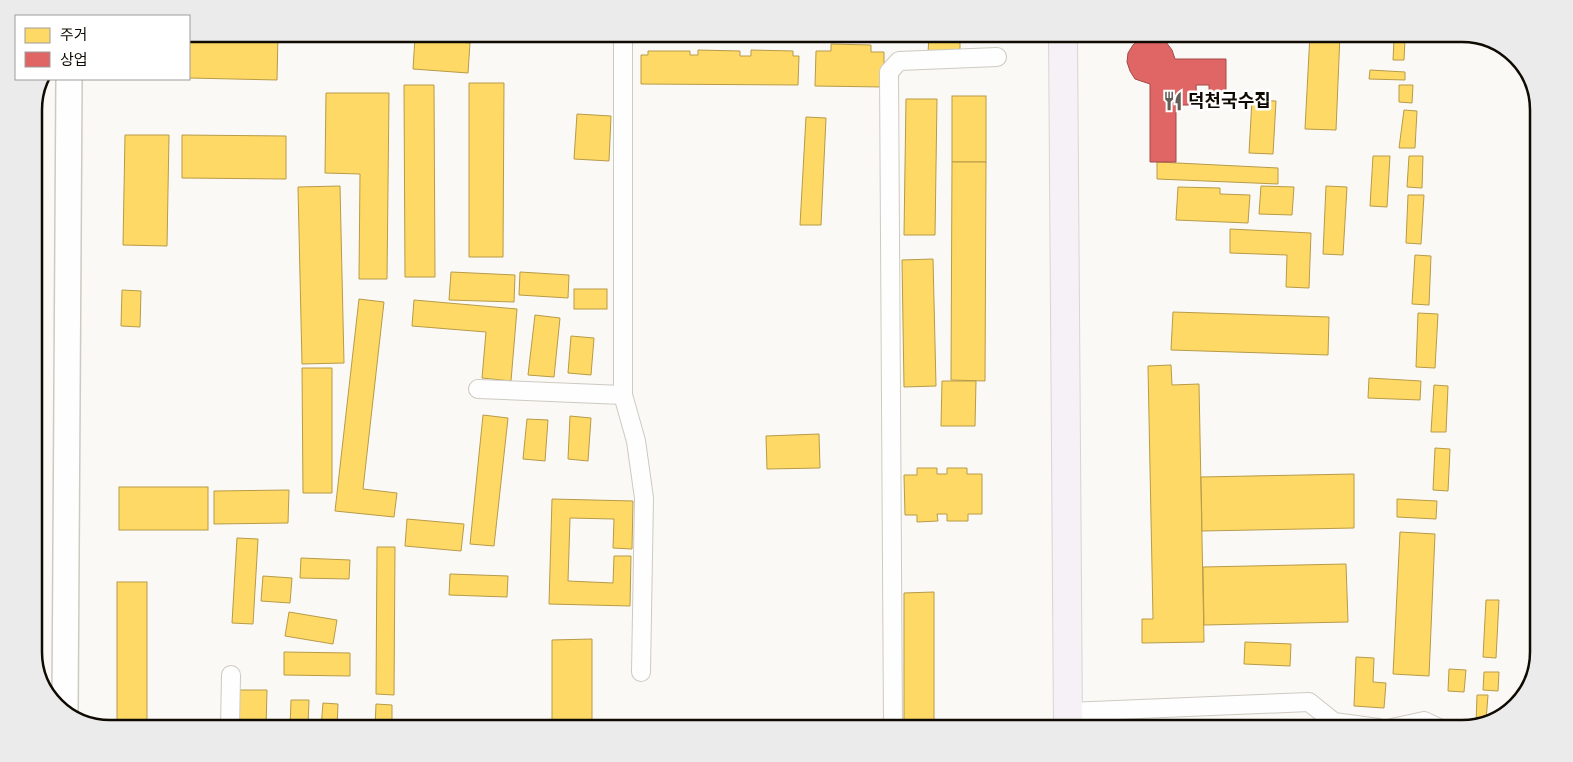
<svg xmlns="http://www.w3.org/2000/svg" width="1573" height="762" font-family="Jost,'Noto Sans KR',sans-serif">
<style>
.homes{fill:#ffd966;stroke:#b79b48}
.shops{fill:#e06666;stroke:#a14b48}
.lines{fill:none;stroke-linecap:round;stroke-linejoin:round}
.street-casing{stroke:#cdcac1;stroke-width:20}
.secondary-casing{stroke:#cdcac1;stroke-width:28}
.primary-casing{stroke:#d7d5d2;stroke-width:30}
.street{stroke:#fefefe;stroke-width:18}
.secondary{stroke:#fefefe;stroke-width:25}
.primary{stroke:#f6f0f7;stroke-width:28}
.labels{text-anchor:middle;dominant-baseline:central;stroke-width:5;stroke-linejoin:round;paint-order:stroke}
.poi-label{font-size:18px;font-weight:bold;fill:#0f0b02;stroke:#fff;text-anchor:start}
.rim{fill:none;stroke:#0f0b02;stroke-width:2.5}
</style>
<rect width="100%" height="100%" fill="#fbf9f5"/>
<g class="homes">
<polygon points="189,34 278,34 277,80 189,78"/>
<polygon points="929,34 965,34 965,40 960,40 960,54 928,54"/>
<polygon points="1310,34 1340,34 1336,130 1305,129"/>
<polygon points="415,38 470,43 468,73 413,69"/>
<polygon points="1394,40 1405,40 1404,60 1393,60"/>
<polygon points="831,44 871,45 871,52 884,52 884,87 815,86 816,51 831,51"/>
<polygon points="698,50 740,51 740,56 751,56 751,50 793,51 793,56 799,56 798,85 641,84 641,55 648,55 648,51 690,51 690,55 698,55"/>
<polygon points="1370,70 1405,72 1405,80 1369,79"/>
<polygon points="469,83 504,83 503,257 469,257"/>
<polygon points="404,85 434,85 435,277 405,277"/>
<polygon points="1399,85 1413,85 1412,103 1399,102"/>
<polygon points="326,93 389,93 387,279 359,279 360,174 325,173"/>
<rect x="952" y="96" width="34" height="66"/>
<polygon points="906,99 937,99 935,235 904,235"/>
<polygon points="1252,100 1276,101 1273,154 1249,153"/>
<polygon points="1404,110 1417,111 1415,148 1399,148"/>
<polygon points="577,114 611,116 609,161 574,159"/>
<polygon points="806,117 826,118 821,225 800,225"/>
<polygon points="125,135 169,135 167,246 123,245"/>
<polygon points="182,135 286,136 286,179 182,178"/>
<polygon points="1373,156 1390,156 1387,207 1370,206"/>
<polygon points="1409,156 1423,156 1422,188 1407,187"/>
<polygon points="952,162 986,162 985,381 951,380"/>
<polygon points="1157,162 1278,168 1278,184 1157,179"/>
<polygon points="340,186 344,363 302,364 298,187"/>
<polygon points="1261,186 1294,187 1292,215 1259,214"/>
<polygon points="1326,186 1347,187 1343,255 1323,254"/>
<polygon points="1178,187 1220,188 1220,194 1250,195 1248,223 1176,220"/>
<polygon points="1408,195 1424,195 1421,244 1406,243"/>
<polygon points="1230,229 1311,233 1309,288 1286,287 1287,255 1230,253"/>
<polygon points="1415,255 1431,256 1429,305 1412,304"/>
<polygon points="933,259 936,386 904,387 902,260"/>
<polygon points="451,272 515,275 514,302 449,300"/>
<polygon points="520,272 569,275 568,298 519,295"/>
<rect x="574" y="289" width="33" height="20"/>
<polygon points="122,290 141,291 140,327 121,326"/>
<polygon points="359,299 384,302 363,489 397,493 394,517 335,511"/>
<polygon points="414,300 517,309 511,381 482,378 486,332 412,326"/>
<polygon points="1173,312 1329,317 1328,355 1171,350"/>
<polygon points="1418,313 1438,314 1435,368 1416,367"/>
<polygon points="535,315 560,318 554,377 528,375"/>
<polygon points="571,336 594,338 591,375 568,373"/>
<polygon points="1171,365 1172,385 1199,384 1204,642 1142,643 1142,619 1153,619 1148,366"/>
<polygon points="302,368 332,368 332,493 303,493"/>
<polygon points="1369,378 1421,381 1420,400 1368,398"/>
<polygon points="942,381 976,381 975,426 941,426"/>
<polygon points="1434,385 1448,386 1446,432 1431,432"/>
<polygon points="483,415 508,418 494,546 470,544"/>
<polygon points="570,416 591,418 588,461 568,459"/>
<polygon points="527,419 548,420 545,461 523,459"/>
<polygon points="819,434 820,468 767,469 766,436"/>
<polygon points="1435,448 1450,449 1448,491 1433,490"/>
<polygon points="917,468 937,468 937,474 947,474 947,468 967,468 967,474 982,474 982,514 968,514 968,521 947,521 947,514 937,514 938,521 917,522 917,515 905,515 904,475 917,475"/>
<polygon points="1354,474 1354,528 1202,531 1201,477"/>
<rect x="119" y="487" width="89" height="43"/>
<polygon points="289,490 288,523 214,524 214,491"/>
<polygon points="552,499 633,501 632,549 613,548 614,519 570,518 568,581 613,583 614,556 631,556 630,606 549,604"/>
<polygon points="1397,499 1437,501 1436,519 1397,517"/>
<polygon points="407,519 464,524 461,551 405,546"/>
<polygon points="1400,532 1435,534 1429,676 1393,674"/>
<polygon points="237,538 258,539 253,624 232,623"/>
<polygon points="377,547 395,547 394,695 376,694"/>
<polygon points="301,558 350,560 349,579 300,578"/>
<polygon points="1346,564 1348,622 1204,625 1203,567"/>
<polygon points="450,574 508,576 507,597 449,595"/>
<polygon points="263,576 292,578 290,603 261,601"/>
<rect x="117" y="582" width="30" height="146"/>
<polygon points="934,592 934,728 904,728 904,593"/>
<polygon points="1486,600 1499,600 1496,658 1483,657"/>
<polygon points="289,612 337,620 333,644 285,636"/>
<polygon points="592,639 592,728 552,728 552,640"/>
<polygon points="1245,642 1291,644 1290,666 1244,664"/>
<polygon points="284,652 350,653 350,676 284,675"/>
<polygon points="1356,657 1374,658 1373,682 1386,683 1384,708 1354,706"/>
<polygon points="1449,669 1466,670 1464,692 1448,691"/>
<polygon points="1484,672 1499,672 1498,691 1483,690"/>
<polygon points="239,690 267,690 266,728 239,728"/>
<polygon points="1477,695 1488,695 1486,721 1476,724"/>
<polygon points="291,700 309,700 308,725 312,725 312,728 290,728"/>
<polygon points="323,703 338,704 337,728 321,728"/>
<polygon points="376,704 392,705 392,728 375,728"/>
</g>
<polygon class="shops" points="1150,37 1159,38 1166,42 1172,50 1175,59 1226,59 1226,96 1209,96 1209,85 1196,85 1197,105 1176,105 1176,162 1150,162 1150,84 1135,79 1130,71 1127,62 1128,53 1133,45 1140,39"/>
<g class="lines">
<defs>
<g id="street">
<polyline points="623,34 623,395 636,441 644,498 641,672"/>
<polyline points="478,389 623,395"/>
<polyline points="1068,712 1309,702 1334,722 1378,728"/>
<polyline points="230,728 231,675"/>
<polyline points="893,728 889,72 899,61 997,57"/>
<polyline points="1392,728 1424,721 1439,728"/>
</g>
<polyline id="secondary" points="65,710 69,79"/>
<polyline id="primary" points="1063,34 1068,728"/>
</defs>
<use href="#street" class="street-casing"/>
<use href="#secondary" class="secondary-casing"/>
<use href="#primary" class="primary-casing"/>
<use href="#street" class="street"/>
<use href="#secondary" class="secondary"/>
<use href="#primary" class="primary"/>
</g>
<defs>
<symbol id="restaurant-bare" viewBox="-9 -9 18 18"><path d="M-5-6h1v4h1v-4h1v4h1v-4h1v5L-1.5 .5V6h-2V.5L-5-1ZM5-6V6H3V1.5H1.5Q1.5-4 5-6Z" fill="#625e57" stroke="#fff" stroke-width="2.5" paint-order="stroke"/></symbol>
</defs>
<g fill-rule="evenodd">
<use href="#restaurant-bare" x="1159" y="87" width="28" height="28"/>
</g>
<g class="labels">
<g class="poi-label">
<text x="1188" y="101">덕천국수집</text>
</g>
</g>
<path d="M0 0H1573V762H0ZM110 42H1462A68 68 0 0 1 1530 110V652A68 68 0 0 1 1462 720H110A68 68 0 0 1 42 652V110A68 68 0 0 1 110 42Z" fill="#ecebeb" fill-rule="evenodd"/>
<path class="rim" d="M110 42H1462A68 68 0 0 1 1530 110V652A68 68 0 0 1 1462 720H110A68 68 0 0 1 42 652V110A68 68 0 0 1 110 42Z"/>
<rect x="15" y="15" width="175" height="65" fill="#ffffff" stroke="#9f9d9a"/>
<rect x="25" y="28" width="25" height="15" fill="#ffd966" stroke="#9f9d9a"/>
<text x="60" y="40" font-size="15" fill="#0f0b02">주거</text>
<rect x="25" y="52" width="25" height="15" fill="#e06666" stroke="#9f9d9a"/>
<text x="60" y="65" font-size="15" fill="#0f0b02">상업</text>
</svg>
